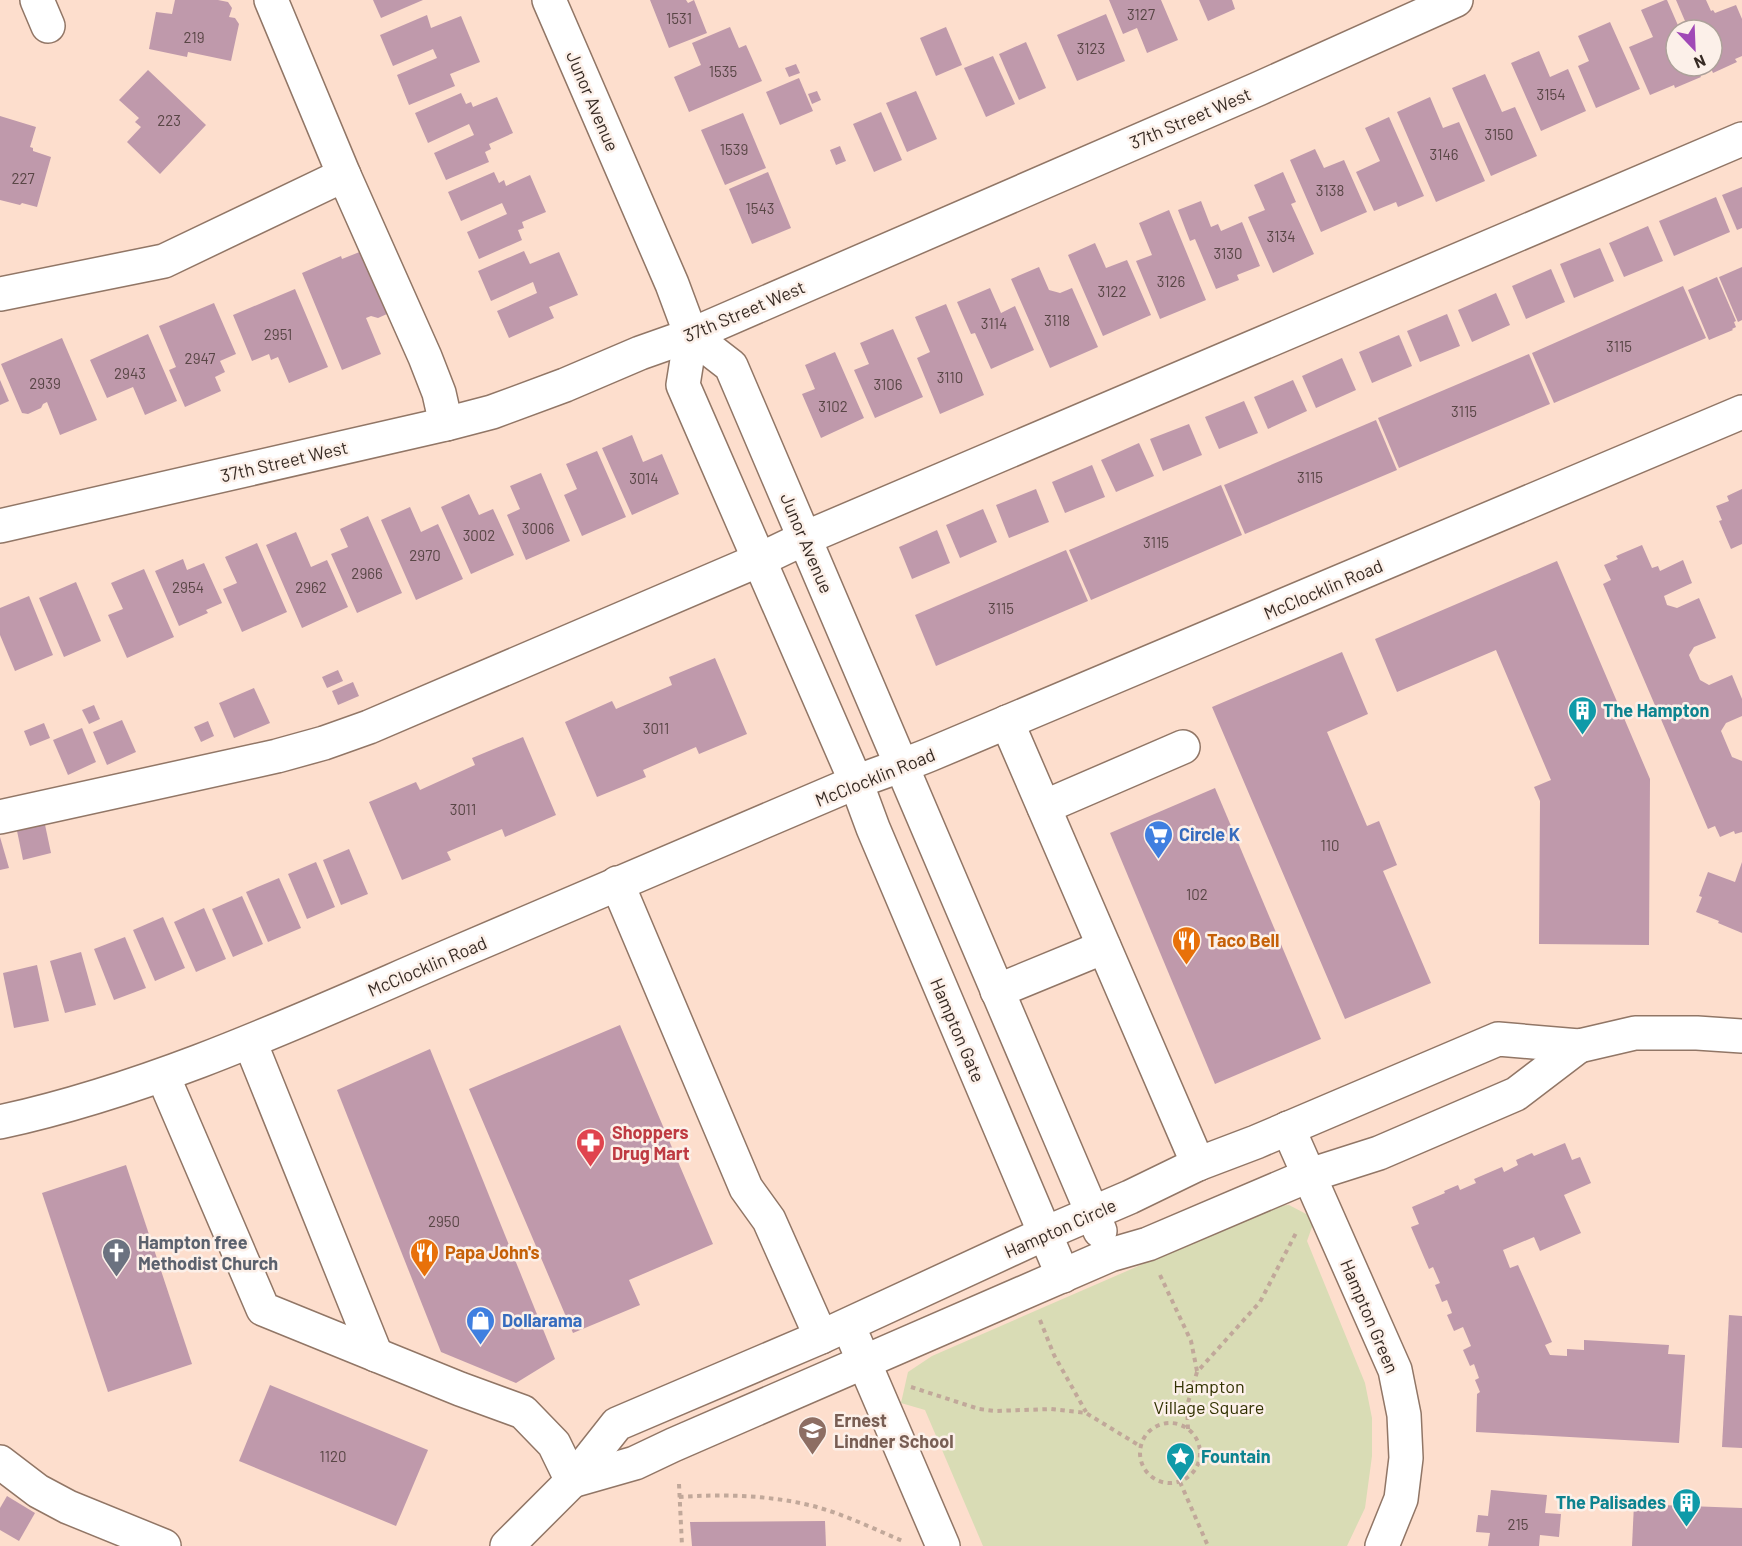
<svg xmlns="http://www.w3.org/2000/svg" width="1742" height="1546" font-family="Barlow,sans-serif">
<style>
.green{fill:#d9dcb5}
.building{fill:#bf99ab}
.lines{fill:none;stroke-linecap:round;stroke-linejoin:round}
.minor-casing{stroke:#917666;stroke-width:36}
.path{stroke:#c1a89a;stroke-width:4;stroke-dasharray:4.5 4.5;stroke-linecap:butt}
.minor{stroke:#fff;stroke-width:33}
.labels{text-anchor:middle;dominant-baseline:central;stroke-width:5;stroke-linejoin:round;paint-order:stroke}
.number-label{font-size:15px;fill:#594646}
.street-label{font-size:18px;fill:#372b24;stroke:#fcf0e9}
.culture-label{font-size:18px;font-weight:bold;fill:#0d838f;stroke:#fcf0e9;text-anchor:start}
.shop-label{font-size:18px;font-weight:bold;fill:#366cbe;stroke:#fcf0e9;text-anchor:start}
.food-label{font-size:18px;font-weight:bold;fill:#c56008;stroke:#fcf0e9;text-anchor:start}
.health-label{font-size:18px;font-weight:bold;fill:#be3a42;stroke:#fcf0e9;text-anchor:start}
.worship-label{font-size:18px;font-weight:bold;fill:#5b616d;stroke:#fcf0e9;text-anchor:start}
.park-label{font-size:18px;fill:#323202;stroke:#fcf0e9}
.education-label{font-size:18px;font-weight:bold;fill:#785e54;stroke:#fcf0e9;text-anchor:start}
</style>
<rect width="100%" height="100%" fill="#fddecd"/>
<polygon class="green" points="1289,1205 1310,1216 1317,1223 1312,1227 1307,1241 1365,1383 1372,1418 1372,1456 1365,1508 1347,1546 983,1546 925,1410 901,1403 908,1372 932,1356 1276,1206"/>
<g class="building">
<polygon points="175,0 218,0 228,2 232,8 229,17 235,18 239,24 231,61 188,52 187,57 149,49 156,12 172,14"/>
<polygon points="373,0 423,0 381,18"/>
<polygon points="650,0 686,0 688,3 694,0 707,33 669,48"/>
<polygon points="1109,0 1161,0 1178,40 1147,53 1137,28 1123,34"/>
<polygon points="1199,0 1232,0 1235,9 1208,21"/>
<polygon points="1665,0 1667,0 1680,30 1676,30 1676,66 1696,66 1701,77 1675,88 1674,85 1650,95 1629,47 1653,37 1641,10"/>
<polygon points="1676,0 1706,0 1711,11 1713,10 1715,13 1736,5 1742,19 1742,56 1735,59 1737,62 1713,73 1710,66 1712,66 1712,30 1694,30 1693,26 1688,28"/>
<polygon points="1106,14 1125,61 1077,81 1057,35"/>
<polygon points="427,15 431,28 461,16 480,62 450,74 455,86 409,105 397,75 437,58 433,49 393,66 380,35"/>
<polygon points="1610,22 1640,89 1596,108 1578,66 1589,61 1578,36"/>
<polygon points="730,27 739,48 746,45 762,81 689,112 674,77 701,65 692,43"/>
<polygon points="946,27 962,65 936,76 920,38"/>
<polygon points="1026,42 1046,88 1019,100 999,54"/>
<polygon points="1539,51 1550,77 1568,69 1586,111 1541,131 1511,63"/>
<polygon points="993,56 1015,104 986,117 964,68"/>
<polygon points="796,64 800,73 789,77 785,68"/>
<polygon points="148,70 206,125 160,174 127,142 141,127 135,122 139,118 119,100"/>
<polygon points="1485,74 1502,112 1515,107 1537,156 1491,176 1452,88"/>
<polygon points="799,78 813,111 780,125 766,92"/>
<polygon points="817,91 821,100 812,104 808,94"/>
<polygon points="916,91 937,139 907,152 886,103"/>
<polygon points="461,93 466,104 471,102 473,107 497,97 513,133 489,144 491,149 485,152 489,162 446,180 434,153 474,135 469,124 428,143 415,113"/>
<polygon points="1430,97 1443,128 1459,122 1485,181 1436,202 1397,112"/>
<polygon points="881,112 902,160 874,172 853,124"/>
<polygon points="743,113 766,168 725,185 701,130"/>
<polygon points="0,116 36,127 30,147 33,148 33,151 51,157 37,207 22,203 20,205 0,200"/>
<polygon points="1389,117 1424,196 1398,207 1396,202 1374,211 1356,172 1380,161 1365,128"/>
<polygon points="840,146 846,161 836,165 830,150"/>
<polygon points="1315,149 1324,168 1344,160 1367,212 1321,232 1290,160"/>
<polygon points="494,172 499,183 504,180 506,186 530,175 546,212 522,222 524,228 518,230 522,240 479,259 467,232 507,214 502,203 461,221 448,192"/>
<polygon points="768,172 791,228 752,244 729,189"/>
<polygon points="1283,172 1296,202 1291,204 1314,254 1273,273 1248,217 1265,210 1254,185"/>
<polygon points="1742,187 1742,228 1737,230 1722,195"/>
<polygon points="1716,197 1730,232 1674,256 1659,221"/>
<polygon points="1201,201 1211,227 1218,224 1221,231 1242,222 1260,266 1237,275 1239,280 1216,289 1195,239 1190,241 1178,210"/>
<polygon points="1169,210 1206,300 1160,319 1136,261 1152,255 1139,223"/>
<polygon points="1648,226 1663,261 1624,277 1609,243"/>
<polygon points="1095,243 1106,268 1127,260 1151,315 1103,336 1068,255"/>
<polygon points="1600,248 1614,281 1574,298 1560,264"/>
<polygon points="367,249 391,305 387,314 378,318 371,316 366,318 381,354 342,370 302,273 341,256 342,259"/>
<polygon points="524,251 530,264 559,252 578,295 549,307 554,318 509,338 497,311 537,293 533,282 491,301 478,271"/>
<polygon points="1039,267 1049,290 1060,293 1072,288 1098,347 1050,368 1011,279"/>
<polygon points="1742,267 1742,320 1738,322 1719,277"/>
<polygon points="1551,269 1565,302 1526,319 1512,286"/>
<polygon points="1717,277 1736,321 1734,322 1736,327 1732,329 1733,330 1709,340 1688,290"/>
<polygon points="1683,286 1706,338 1554,403 1532,353"/>
<polygon points="990,288 1001,313 1015,306 1034,350 991,369 975,333 971,334 957,302"/>
<polygon points="295,289 328,367 289,383 278,357 271,360 269,354 252,361 233,315"/>
<polygon points="1496,293 1510,325 1472,342 1458,310"/>
<polygon points="214,303 236,354 220,361 225,372 215,377 221,391 185,407 169,370 176,367 159,326"/>
<polygon points="946,304 984,395 940,414 917,358 930,352 915,317"/>
<polygon points="1447,314 1460,346 1420,362 1407,331"/>
<polygon points="893,329 923,397 875,418 854,370 869,364 860,343"/>
<polygon points="148,334 177,401 145,415 133,387 107,398 90,360"/>
<polygon points="1399,335 1412,366 1372,383 1359,352"/>
<polygon points="62,338 97,420 60,435 47,402 43,404 41,408 28,414 22,413 1,364"/>
<polygon points="835,352 864,418 821,438 802,394 815,389 805,365"/>
<polygon points="1529,354 1550,404 1399,468 1378,418"/>
<polygon points="1342,358 1356,390 1316,408 1302,376"/>
<polygon points="0,380 9,401 0,405"/>
<polygon points="1293,380 1307,411 1268,429 1254,397"/>
<polygon points="1244,401 1258,433 1219,449 1205,417"/>
<polygon points="1376,420 1397,470 1245,534 1224,485"/>
<polygon points="1189,424 1202,455 1163,471 1150,439"/>
<polygon points="632,435 643,462 662,454 679,494 632,515 602,448"/>
<polygon points="1139,443 1154,476 1116,492 1101,460"/>
<polygon points="597,451 626,517 582,536 564,495 577,489 566,464"/>
<polygon points="1092,465 1105,497 1065,513 1052,482"/>
<polygon points="541,473 570,541 526,560 507,515 520,509 510,486"/>
<polygon points="1221,485 1242,535 1091,600 1069,550"/>
<polygon points="1036,489 1049,522 1009,538 996,505"/>
<polygon points="1742,489 1742,544 1731,549 1719,521 1722,520 1716,506 1729,501 1727,496"/>
<polygon points="469,494 479,515 493,509 514,555 471,574 441,507"/>
<polygon points="410,507 421,532 438,524 463,579 416,600 381,520"/>
<polygon points="983,509 997,542 960,558 946,525"/>
<polygon points="368,516 402,593 357,613 331,554 348,547 340,529"/>
<polygon points="937,530 950,563 912,579 899,547"/>
<polygon points="296,532 311,567 327,560 348,607 302,628 266,545"/>
<polygon points="257,543 287,612 242,632 223,589 237,583 225,557"/>
<polygon points="1642,545 1652,568 1658,566 1660,571 1683,560 1692,583 1664,596 1667,605 1677,608 1699,598 1716,638 1694,647 1689,655 1700,680 1709,685 1732,675 1742,699 1742,716 1726,723 1721,731 1732,757 1742,761 1742,832 1735,834 1734,831 1720,837 1715,826 1708,829 1603,584 1611,580 1604,565 1618,559 1616,556"/>
<polygon points="1066,550 1088,601 936,666 915,615"/>
<polygon points="183,559 187,570 204,563 222,603 206,610 208,613 179,626 155,571"/>
<polygon points="1557,561 1650,779 1649,945 1539,944 1540,801 1534,787 1551,780 1496,650 1397,692 1375,639"/>
<polygon points="144,569 174,637 127,658 108,615 123,609 111,583"/>
<polygon points="76,582 101,641 64,657 39,598"/>
<polygon points="29,596 53,655 15,671 0,635 0,608"/>
<polygon points="1342,652 1368,714 1327,732 1367,826 1379,821 1397,865 1383,871 1431,983 1345,1019 1212,707"/>
<polygon points="715,658 747,734 699,754 696,747 643,770 646,777 597,797 565,722 612,701 616,709 672,685 669,677"/>
<polygon points="338,670 343,681 327,688 322,677"/>
<polygon points="353,682 359,696 338,705 332,691"/>
<polygon points="254,688 270,723 234,738 219,703"/>
<polygon points="94,705 100,719 89,724 82,710"/>
<polygon points="122,720 136,752 107,765 93,732"/>
<polygon points="208,721 214,736 201,742 194,727"/>
<polygon points="44,723 50,738 30,746 24,731"/>
<polygon points="82,728 96,762 68,775 53,740"/>
<polygon points="523,737 556,815 505,837 502,829 447,852 451,860 402,880 369,802 416,782 420,790 475,765 472,758"/>
<polygon points="1215,788 1321,1039 1215,1084 1110,833"/>
<polygon points="44,820 51,853 23,860 16,826"/>
<polygon points="0,837 9,868 0,870"/>
<polygon points="349,849 368,894 341,905 323,860"/>
<polygon points="316,862 335,907 307,919 288,874"/>
<polygon points="1742,862 1742,933 1718,923 1719,921 1696,912 1702,897 1699,896 1708,872 1735,882"/>
<polygon points="279,878 301,928 268,942 246,892"/>
<polygon points="242,896 263,944 233,957 212,909"/>
<polygon points="204,908 226,959 196,972 174,922"/>
<polygon points="163,917 185,968 155,981 133,930"/>
<polygon points="125,937 146,988 114,1000 94,949"/>
<polygon points="81,952 96,1005 65,1013 50,961"/>
<polygon points="37,965 49,1021 14,1028 3,973"/>
<polygon points="620,1025 713,1244 629,1280 640,1305 573,1333 469,1089"/>
<polygon points="430,1049 555,1359 516,1383 441,1352 337,1090"/>
<polygon points="1565,1143 1572,1160 1580,1157 1591,1183 1564,1195 1581,1233 1540,1251 1534,1237 1503,1250 1510,1268 1518,1265 1552,1342 1545,1345 1550,1355 1567,1356 1567,1349 1584,1350 1584,1340 1669,1345 1668,1354 1685,1355 1679,1443 1476,1432 1477,1394 1480,1392 1475,1380 1479,1378 1474,1364 1470,1366 1463,1350 1471,1346 1463,1327 1454,1331 1447,1315 1452,1313 1447,1300 1442,1302 1435,1285 1440,1283 1433,1267 1429,1269 1411,1227 1419,1224 1412,1207 1445,1193 1444,1191 1458,1185 1460,1190 1476,1183 1474,1179 1502,1167 1504,1172 1518,1165 1516,1160 1532,1153 1534,1156"/>
<polygon points="126,1165 192,1364 108,1392 42,1193"/>
<polygon points="1729,1315 1742,1316 1742,1448 1722,1447"/>
<polygon points="270,1385 428,1450 396,1526 239,1461"/>
<polygon points="1491,1490 1547,1495 1545,1513 1561,1514 1559,1537 1540,1535 1539,1546 1488,1546 1490,1533 1476,1532 1478,1515 1488,1516"/>
<polygon points="7,1496 35,1513 19,1541 0,1530 0,1508"/>
<polygon points="1634,1504 1742,1508 1742,1546 1632,1546"/>
<polygon points="825,1521 826,1546 692,1546 690,1522"/>
</g>
<g class="lines">
<defs>
<g id="minor">
<polyline points="37,0 48,26"/>
<polyline points="271,0 344,175 425,357 439,393 446,424"/>
<polyline points="549,0 672,284 691,335 683,385 856,782 873,828 1063,1276"/>
<polyline points="0,294 164,261 344,175"/>
<polyline points="691,335 731,366 1100,1231"/>
<polyline points="0,526 446,424 492,412 565,385 640,353 691,335 1258,89 1456,0"/>
<polyline points="1007,722 1198,1164"/>
<polyline points="1044,807 1183,747"/>
<polyline points="0,817 277,756 324,743 369,727 759,560 805,538 1742,139"/>
<polyline points="617,883 746,1188 769,1220 821,1337"/>
<polyline points="997,991 1104,947"/>
<polyline points="250,1042 376,1355"/>
<polyline points="163,1076 263,1309 460,1389 523,1412 554,1444 572,1481"/>
<path d="M0 1122C160 1087 307 1017 456 953 589 896 722 840 854 783 878 773 905 765 929 755L1742 412"/>
<polyline points="1288,1128 1395,1370 1404,1415 1406,1458 1401,1499 1382,1546"/>
<polyline points="855,1341 943,1546"/>
<polyline points="0,1462 38,1491 68,1507 164,1546"/>
<polyline points="572,1481 635,1463 673,1445 1110,1255 1148,1244 1310,1175 1379,1153 1516,1094 1579,1046"/>
<polyline points="507,1546 572,1481 617,1424 821,1337 1046,1233 1130,1197 1198,1164 1256,1142 1498,1039 1579,1046 1635,1033 1697,1033 1742,1036"/>
</g>
</defs>
<use href="#minor" class="minor-casing"/>
<g class="path">
<polyline points="1160,1275 1191,1341 1197,1371"/>
<polyline points="1040,1320 1054,1355 1086,1412"/>
<polyline points="911,1387 979,1409 995,1411 1051,1409 1086,1413 1140,1446"/>
<circle cx="1170" cy="1453" r="30"/>
<polyline points="1188,1429 1187,1406 1197,1372 1260,1302 1297,1231"/>
<polyline points="1180,1482 1208,1546"/>
<polyline points="679,1484 682,1546"/>
<path d="M679 1497C724 1494 766 1495 809 1505 842 1513 874 1529 905 1542"/>
</g>
<use href="#minor" class="minor"/>
</g>
<defs>
<symbol id="building-pin" viewBox="-11 -11 22 30"><path d="M0 17L-7.5 6A9.5 9.5 0 1 1 7.5 6Z" fill="#0f9aa8" stroke="#fcf0e9"/><path d="M-4-6H4V6H1V3H-1V6H-4ZM-2.5-4.3h1.7v1.8h-1.7ZM.8-4.3h1.7v1.8H.8ZM-2.5-1h1.7V.8h-1.7ZM.8-1h1.7V.8H.8Z" fill="#fff"/></symbol>
<symbol id="supermarket-pin" viewBox="-11 -11 22 30"><path d="M0 17L-7.5 6A9.5 9.5 0 1 1 7.5 6Z" fill="#3f7fe0" stroke="#fcf0e9"/><path d="M-6-5.5h2.5l.6 2H6L4.5 2H-2.5L-4.4-4H-6ZM-1.5 3.2a1.3 1.3 0 1 0 .1 0ZM3 3.2a1.3 1.3 0 1 0 .1 0Z" fill="#fff"/></symbol>
<symbol id="restaurant-pin" viewBox="-11 -11 22 30"><path d="M0 17L-7.5 6A9.5 9.5 0 1 1 7.5 6Z" fill="#e8710a" stroke="#fcf0e9"/><path d="M-5-6h1v4h1v-4h1v4h1v-4h1v5L-1.5 .5V6h-2V.5L-5-1ZM5-6V6H3V1.5H1.5Q1.5-4 5-6Z" fill="#fff"/></symbol>
<symbol id="pharmacy-pin" viewBox="-11 -11 22 30"><path d="M0 17L-7.5 6A9.5 9.5 0 1 1 7.5 6Z" fill="#e0444e" stroke="#fcf0e9"/><path d="M-2-6h4v4h4v4h-4v4h-4v-4h-4v-4h4Z" fill="#fff"/></symbol>
<symbol id="church-pin" viewBox="-11 -11 22 30"><path d="M0 17L-7.5 6A9.5 9.5 0 1 1 7.5 6Z" fill="#6b7280" stroke="#fcf0e9"/><path d="M-1.2-6h2.4v3.5h3.3v2.4h-3.3V6h-2.4V-.1h-3.3v-2.4h3.3Z" fill="#fff"/></symbol>
<symbol id="shop-pin" viewBox="-11 -11 22 30"><path d="M0 17L-7.5 6A9.5 9.5 0 1 1 7.5 6Z" fill="#3f7fe0" stroke="#fcf0e9"/><path d="M-5-2.5h2.3a2.7 3.5 0 0 1 5.4 0H5L5.5 6h-11ZM-1.5-2.5h3a1.5 2.3 0 0 0-3 0Z" fill="#fff"/></symbol>
<symbol id="school-pin" viewBox="-11 -11 22 30"><path d="M0 17L-7.5 6A9.5 9.5 0 1 1 7.5 6Z" fill="#8d6e63" stroke="#fcf0e9"/><path d="M0-5L7-2L0 1L-7-2ZM-4 1L0 2.5L4 1V4Q0 6-4 4Z" fill="#fff"/></symbol>
<symbol id="sight-pin" viewBox="-11 -11 22 30"><path d="M0 17L-7.5 6A9.5 9.5 0 1 1 7.5 6Z" fill="#0f9aa8" stroke="#fcf0e9"/><path d="M0-6L1.8-2.2L6-1.7L2.9 1.2L3.7 5.4L0 3.3L-3.7 5.4L-2.9 1.2L-6-1.7L-1.8-2.2Z" fill="#fff"/></symbol>
</defs>
<g fill-rule="evenodd">
<use href="#building-pin" x="1566" y="694" width="33" height="45"/>
<use href="#supermarket-pin" x="1142" y="818" width="33" height="45"/>
<use href="#restaurant-pin" x="1170" y="924" width="33" height="45"/>
<use href="#pharmacy-pin" x="574" y="1126" width="33" height="45"/>
<use href="#church-pin" x="100" y="1236" width="33" height="45"/>
<use href="#restaurant-pin" x="408" y="1236" width="33" height="45"/>
<use href="#shop-pin" x="464" y="1304" width="33" height="45"/>
<use href="#school-pin" x="796" y="1414" width="33" height="45"/>
<use href="#sight-pin" x="1164" y="1440" width="33" height="45"/>
<use href="#building-pin" x="1670" y="1486" width="33" height="45"/>
</g>
<g class="labels">
<g class="number-label">
<text x="1141" y="14">3127</text>
<text x="679" y="18">1531</text>
<text x="194" y="37">219</text>
<text x="1091" y="48">3123</text>
<text x="723" y="71">1535</text>
<text x="1551" y="94">3154</text>
<text x="169" y="120">223</text>
<text x="1499" y="134">3150</text>
<text x="734" y="149">1539</text>
<text x="1444" y="154">3146</text>
<text x="23" y="178">227</text>
<text x="1330" y="190">3138</text>
<text x="760" y="208">1543</text>
<text x="1281" y="236">3134</text>
<text x="1228" y="253">3130</text>
<text x="1171" y="281">3126</text>
<text x="1112" y="291">3122</text>
<text x="1057" y="320">3118</text>
<text x="994" y="323">3114</text>
<text x="278" y="334">2951</text>
<text x="1619" y="346">3115</text>
<text x="200" y="358">2947</text>
<text x="130" y="373">2943</text>
<text x="950" y="377">3110</text>
<text x="45" y="383">2939</text>
<text x="888" y="384">3106</text>
<text x="833" y="406">3102</text>
<text x="1464" y="411">3115</text>
<text x="1310" y="477">3115</text>
<text x="644" y="478">3014</text>
<text x="538" y="528">3006</text>
<text x="479" y="535">3002</text>
<text x="1156" y="542">3115</text>
<text x="425" y="555">2970</text>
<text x="367" y="573">2966</text>
<text x="188" y="587">2954</text>
<text x="311" y="587">2962</text>
<text x="1001" y="608">3115</text>
<text x="656" y="728">3011</text>
<text x="463" y="809">3011</text>
<text x="1330" y="845">110</text>
<text x="1197" y="894">102</text>
<text x="444" y="1221">2950</text>
<text x="333" y="1456">1120</text>
<text x="1518" y="1524">215</text>
</g>
<g class="street-label">
<text transform="translate(593 101) rotate(67)">Junor Avenue</text>
<text transform="translate(1190 118) rotate(-23)">37th Street West</text>
<text transform="translate(744 311) rotate(-23)">37th Street West</text>
<text transform="translate(284 461) rotate(-13)">37th Street West</text>
<text transform="translate(807 543) rotate(67)">Junor Avenue</text>
<text transform="translate(1323 589) rotate(-23)">McClocklin Road</text>
<text transform="translate(875 777) rotate(-22)">McClocklin Road</text>
<text transform="translate(427 966) rotate(-23)">McClocklin Road</text>
<text transform="translate(958 1030) rotate(67)">Hampton Gate</text>
<text transform="translate(1060 1228) rotate(-24)">Hampton Circle</text>
<text transform="translate(1370 1316) rotate(67)">Hampton Green</text>
</g>
<g class="culture-label">
<text x="1603" y="710">The Hampton</text>
<text x="1201" y="1456">Fountain</text>
<text x="1666" y="1502" text-anchor="end">The Palisades</text>
</g>
<g class="shop-label">
<text x="1179" y="834">Circle K</text>
<text x="502" y="1320">Dollarama</text>
</g>
<g class="food-label">
<text x="1207" y="940">Taco Bell</text>
<text x="445" y="1252">Papa John's</text>
</g>
<g class="health-label">
<text x="612" y="1132">Shoppers<tspan x="612" dy="21">Drug Mart</tspan></text>
</g>
<g class="worship-label">
<text x="138" y="1242">Hampton free<tspan x="138" dy="21">Methodist Church</tspan></text>
</g>
<g class="park-label">
<text x="1209" y="1386">Hampton<tspan x="1209" dy="21">Village Square</tspan></text>
</g>
<g class="education-label">
<text x="834" y="1420">Ernest<tspan x="834" dy="21">Lindner School</tspan></text>
</g>
</g>
<g transform="translate(1694 48) rotate(157)"><circle r="28" fill="#fcf0e9" stroke="#ada19a" stroke-width="1.5"/>
<path d="M0-4.5L10 22L0 15L-10 22Z" fill="#a049b6"/>
<text y="-9" font-size="16" font-weight="bold" text-anchor="middle" fill="#372b24">N</text>
</g>
</svg>
